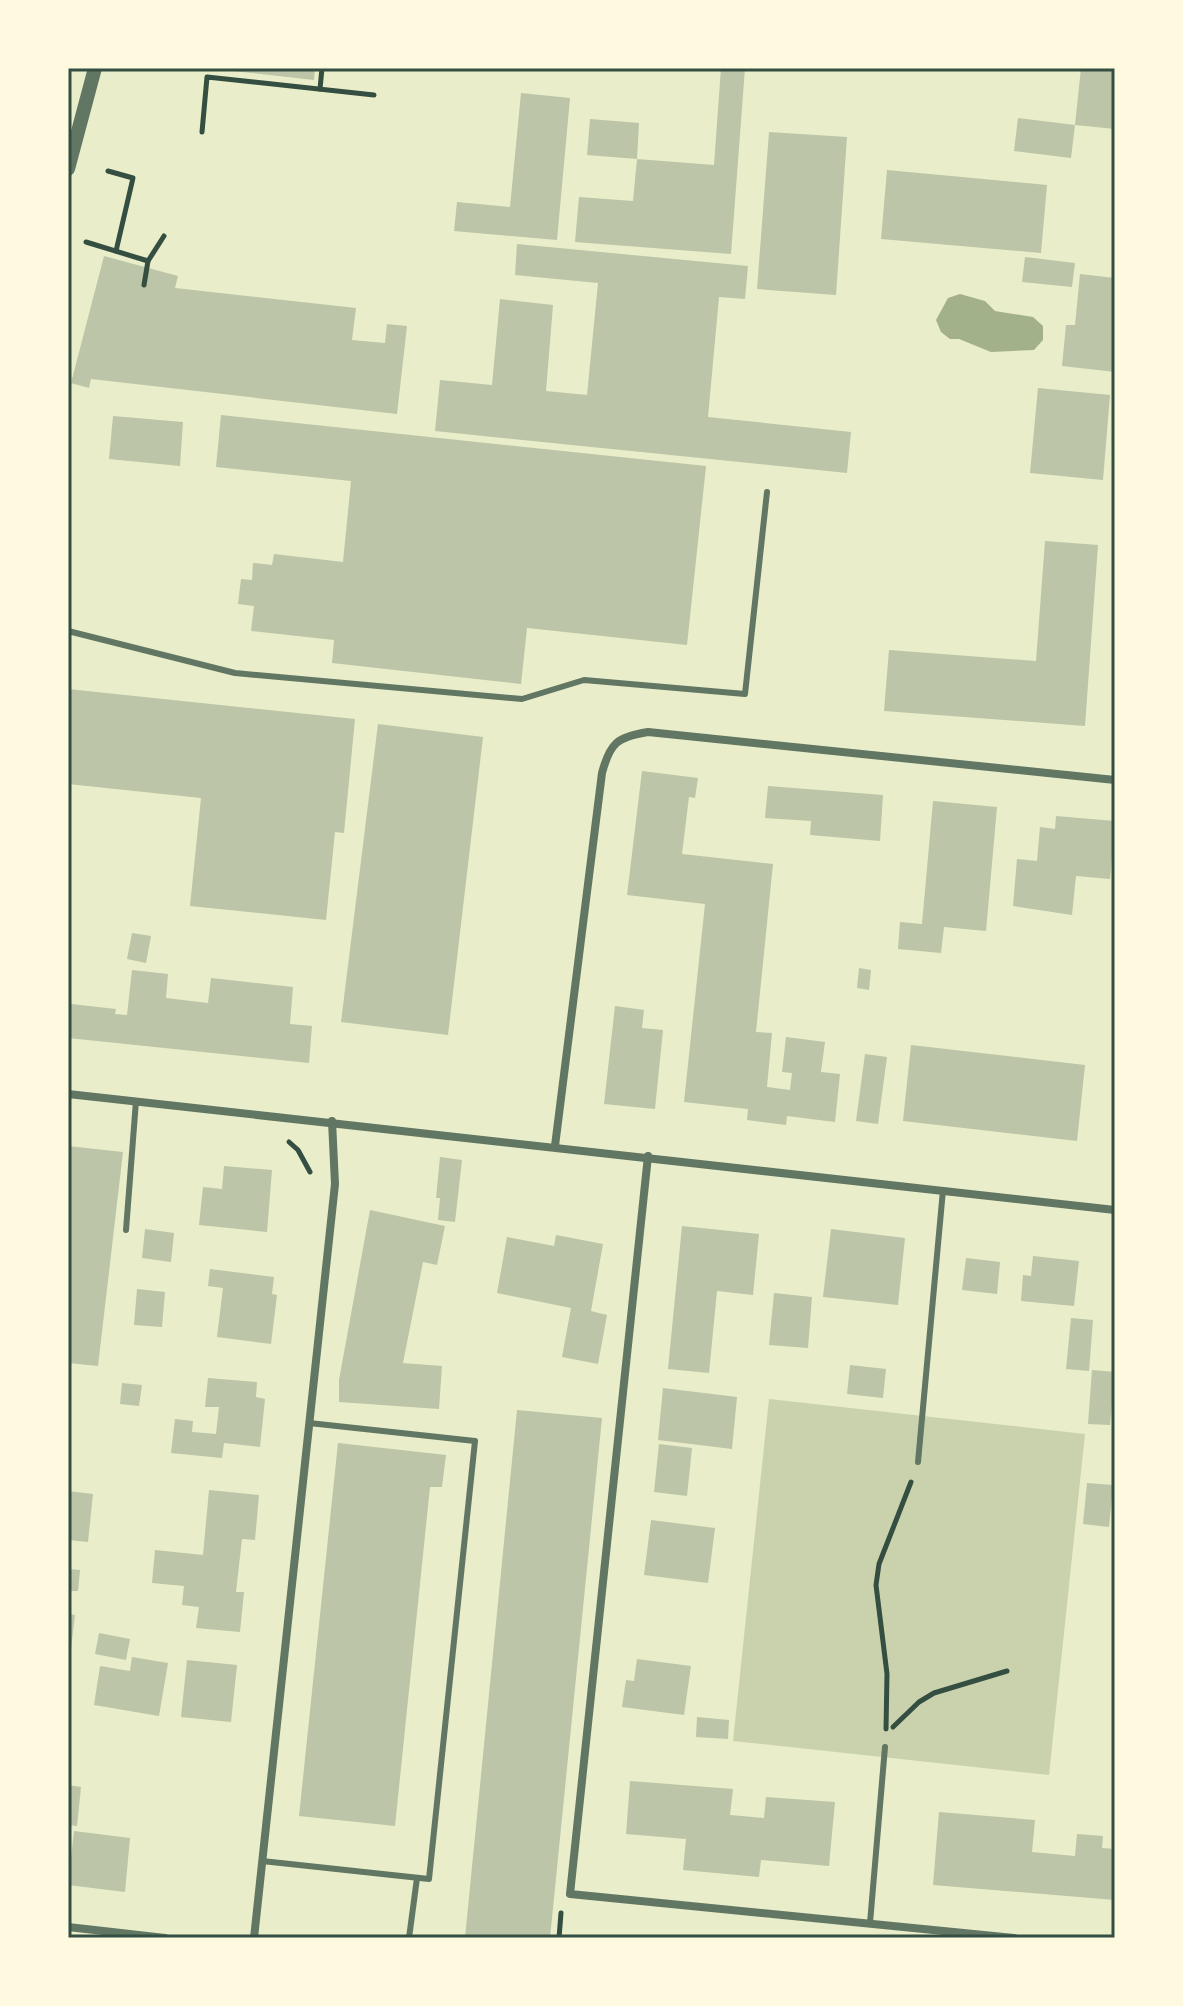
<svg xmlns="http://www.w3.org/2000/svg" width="1183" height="2006" font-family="Commissioner,sans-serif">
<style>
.green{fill:#cad2ad}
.water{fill:#a3b18a}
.building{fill:#bcc5a7}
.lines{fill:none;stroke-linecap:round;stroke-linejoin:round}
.path{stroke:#344e41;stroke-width:5}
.service{stroke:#617663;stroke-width:6}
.minor{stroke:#617663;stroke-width:8}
.tertiary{stroke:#617663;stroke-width:14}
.neatline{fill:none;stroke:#344e41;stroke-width:3}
</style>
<rect width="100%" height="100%" fill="#e9edc9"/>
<polygon class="green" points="769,1399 1085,1434 1049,1775 733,1741"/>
<polygon class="water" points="960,294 985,301 995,311 1033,317 1043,326 1043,340 1034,350 991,352 959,339 950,339 941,332 936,320 948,298"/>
<g class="building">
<polygon points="225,68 315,68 314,80 225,70"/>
<polygon points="721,68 745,68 731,254 575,242 579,197 633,201 637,159 714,165"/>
<polygon points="1081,68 1100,70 1100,68 1115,68 1115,129 1075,125"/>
<polygon points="521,93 570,98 557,240 454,231 457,202 510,207"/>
<polygon points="1018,118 1075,125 1071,158 1014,151"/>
<polygon points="590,119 639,123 637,159 587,155"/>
<polygon points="769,132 847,137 836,295 757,289"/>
<polygon points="887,170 1047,185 1041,253 881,239"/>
<polygon points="517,244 748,266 745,299 719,297 708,417 851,432 847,473 435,431 440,380 492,385 500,299 553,305 546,391 587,395 598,283 515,275"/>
<polygon points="104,256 178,276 175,288 356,308 352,340 385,343 387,324 407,326 397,414 91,379 89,388 71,383"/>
<polygon points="1025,257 1075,263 1072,287 1022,282"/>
<polygon points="1080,274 1115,278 1113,346 1115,346 1115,372 1062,366 1066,325 1075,325"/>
<polygon points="1038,388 1110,395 1103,480 1030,473"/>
<polygon points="221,415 706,466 687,645 527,628 521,684 332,663 334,640 251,631 254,606 238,604 241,579 252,580 253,563 272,565 274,554 343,562 351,481 216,467"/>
<polygon points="113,416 183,422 180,466 109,459"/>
<polygon points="1045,541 1098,545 1085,726 884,711 889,650 1036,661"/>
<polygon points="68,689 355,719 344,833 335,832 326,920 190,906 201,798 68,784"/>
<polygon points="378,724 483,737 448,1035 341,1022"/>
<polygon points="642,771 698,778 695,798 689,797 682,854 773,864 756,1032 772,1033 767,1087 790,1090 792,1073 782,1072 786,1037 825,1042 821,1072 840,1074 835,1122 787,1116 786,1125 747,1120 748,1109 684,1102 705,904 627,895"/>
<polygon points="768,786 883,795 880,841 810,835 811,821 765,818"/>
<polygon points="933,801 997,807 986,931 944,927 941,953 898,949 900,922 922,924"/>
<polygon points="1056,816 1115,821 1110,879 1076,876 1072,915 1013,906 1017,859 1037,861 1040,827 1055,829"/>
<polygon points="132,933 151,936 146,963 127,959"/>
<polygon points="859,968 871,970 869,990 857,988"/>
<polygon points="132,970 168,974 166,998 208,1003 211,978 293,987 290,1024 312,1026 309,1063 68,1038 71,1004 116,1009 115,1014 127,1015"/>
<polygon points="615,1006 644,1010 642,1028 663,1030 655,1109 604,1104"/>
<polygon points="911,1045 1085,1065 1077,1141 903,1121"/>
<polygon points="865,1054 887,1057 878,1124 856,1121"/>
<polygon points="68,1146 123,1152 98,1366 68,1363"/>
<polygon points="440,1157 462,1160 455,1222 438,1220 440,1198 436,1198"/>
<polygon points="224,1166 272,1170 267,1232 199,1225 203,1187 222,1189"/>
<polygon points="370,1210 445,1226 437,1265 423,1262 403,1363 442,1366 439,1409 339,1402 339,1380"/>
<polygon points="682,1226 759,1234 753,1295 717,1291 709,1373 668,1369"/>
<polygon points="145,1229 174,1233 171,1262 142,1258"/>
<polygon points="831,1229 905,1238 898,1305 823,1297"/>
<polygon points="556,1235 603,1244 591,1311 607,1315 598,1364 562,1357 571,1308 497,1293 507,1237 554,1246"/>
<polygon points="1033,1256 1079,1261 1074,1306 1021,1301 1023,1275 1031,1276"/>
<polygon points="966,1258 1000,1262 997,1294 962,1290"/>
<polygon points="210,1269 274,1277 272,1294 277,1295 271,1344 217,1337 223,1288 208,1286"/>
<polygon points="137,1289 165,1292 162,1327 134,1325"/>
<polygon points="774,1293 812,1297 808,1348 769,1345"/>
<polygon points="1071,1318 1093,1320 1089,1371 1066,1369"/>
<polygon points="850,1365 886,1369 883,1398 847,1394"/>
<polygon points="1092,1370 1115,1372 1110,1425 1088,1424"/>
<polygon points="208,1378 257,1382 256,1397 265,1399 260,1447 224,1443 222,1458 171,1453 175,1419 193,1421 192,1432 216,1434 219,1407 205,1407"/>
<polygon points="122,1383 142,1385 139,1406 120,1404"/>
<polygon points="663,1388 737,1397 732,1449 658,1440"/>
<polygon points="517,1410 602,1418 550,1938 465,1938"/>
<polygon points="338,1443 446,1455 442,1487 430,1487 395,1826 299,1816"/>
<polygon points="659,1444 692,1448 687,1496 654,1492"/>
<polygon points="1087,1483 1113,1485 1109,1527 1083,1524"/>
<polygon points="209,1490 259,1495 255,1540 242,1539 236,1592 244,1592 240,1632 196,1628 199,1607 182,1605 184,1586 152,1583 155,1550 203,1555"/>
<polygon points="68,1491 93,1494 88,1542 68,1540"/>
<polygon points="651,1520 715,1528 708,1583 644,1575"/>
<polygon points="68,1569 80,1570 78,1591 68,1591"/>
<polygon points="68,1614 75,1615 70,1657 68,1657"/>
<polygon points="99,1633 130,1639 126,1660 95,1654"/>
<polygon points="132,1657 168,1663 159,1716 94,1705 100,1666 130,1671"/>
<polygon points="637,1659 691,1666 684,1715 622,1707 626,1680 634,1681"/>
<polygon points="187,1660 237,1665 231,1722 181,1717"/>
<polygon points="697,1717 729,1720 728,1739 696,1737"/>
<polygon points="630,1781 733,1789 730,1815 764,1818 766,1797 835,1802 829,1866 761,1860 759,1877 683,1870 686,1839 626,1834"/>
<polygon points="68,1785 81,1787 77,1826 68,1825"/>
<polygon points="939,1812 1035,1820 1032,1852 1075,1856 1077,1834 1103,1836 1102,1848 1115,1849 1115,1900 933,1885"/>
<polygon points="74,1831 130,1838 125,1892 68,1885"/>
</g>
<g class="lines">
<g class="path">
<polyline points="320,89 322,68"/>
<polyline points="202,132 207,77 374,95"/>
<polyline points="108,171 133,178 116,251"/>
<polyline points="86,242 148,261 164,236"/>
<polyline points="144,285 148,261"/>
<polyline points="289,1142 298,1150 310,1172"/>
<polyline points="893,1727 919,1702 934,1693 1007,1671"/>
<polyline points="886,1729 887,1674 876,1585 879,1564 911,1482"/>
<polyline points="559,1938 561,1913"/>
</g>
<g class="service">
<polyline points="68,631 235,673 522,699 584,680 745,694 767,492"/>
<polyline points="126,1230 136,1101"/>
<polyline points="918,1462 943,1190"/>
<polyline points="262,1861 429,1879 475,1441 309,1423"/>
<polyline points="870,1923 885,1747"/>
<polyline points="409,1938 417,1878"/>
</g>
<g class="minor">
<polyline points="68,1094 1115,1210"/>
<path d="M555 1146 602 773C610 743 617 737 648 732L1115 780"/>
<polyline points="648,1156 570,1894 1014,1938"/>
<polyline points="68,1927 165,1938"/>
<polyline points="254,1938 335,1184 332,1121"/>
</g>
<polyline class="tertiary" points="68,169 95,68"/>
</g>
<rect width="1183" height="2006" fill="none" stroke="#fefae0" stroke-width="140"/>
<rect x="70" y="70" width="1043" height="1866" class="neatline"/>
</svg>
